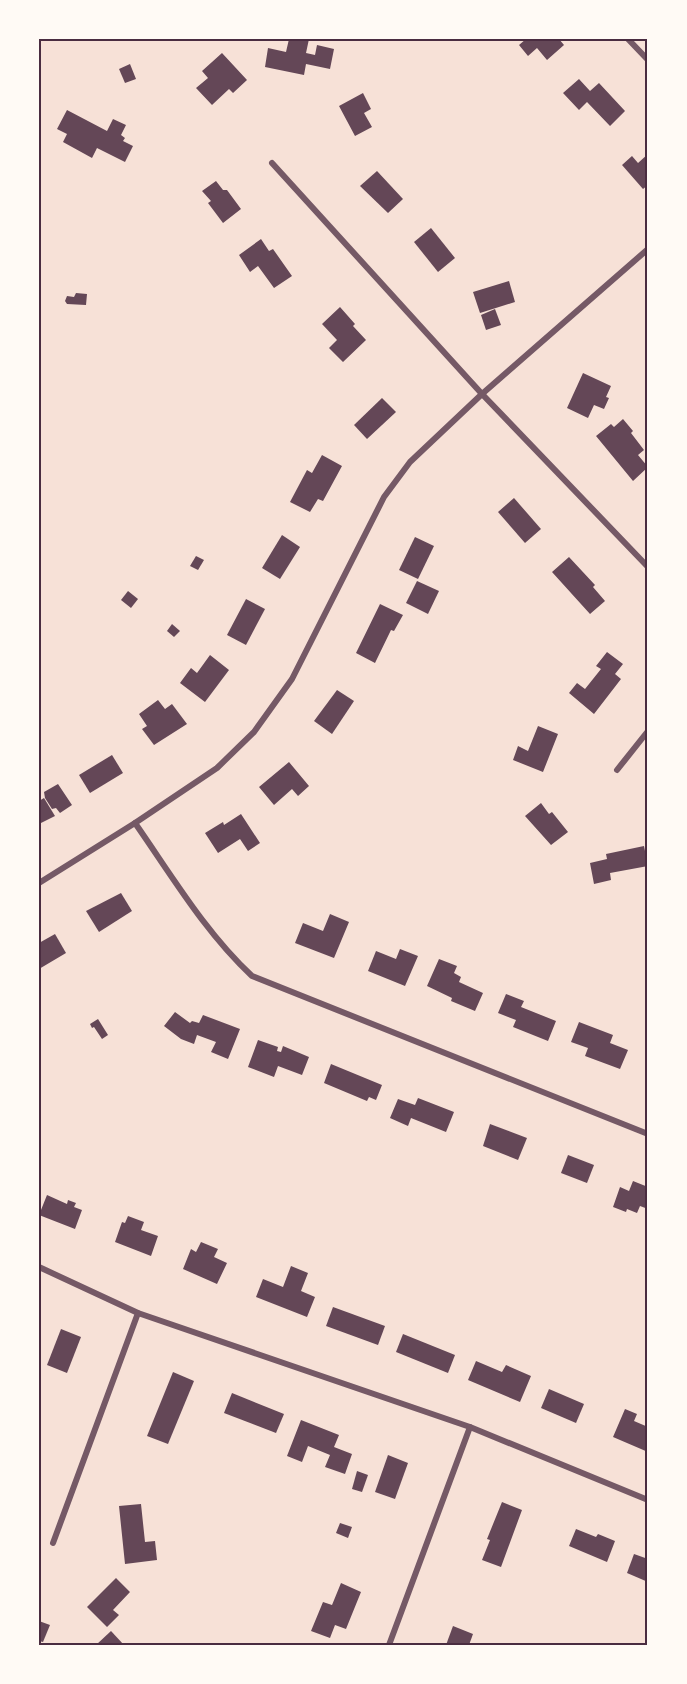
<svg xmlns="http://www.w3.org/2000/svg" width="687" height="1684" font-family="Montserrat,sans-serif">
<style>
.building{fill:#644757}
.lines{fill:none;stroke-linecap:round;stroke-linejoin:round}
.minor{stroke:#755966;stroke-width:6}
.neatline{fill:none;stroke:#4a2c40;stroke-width:2}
</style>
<rect width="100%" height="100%" fill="#f7e1d7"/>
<g class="building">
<polygon points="289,39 309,39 306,53 315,55 317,45 334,49 330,69 306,64 304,75 265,67 268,48 286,52"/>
<polygon points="526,39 559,39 564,45 547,60 537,48 528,56 519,45"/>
<polygon points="222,53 247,80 233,93 229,89 212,105 196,88 208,78 202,71"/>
<polygon points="130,64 136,79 125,83 119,69"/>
<polygon points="579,79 590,91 599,83 625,111 610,126 587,102 579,110 563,93"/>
<polygon points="363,93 371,109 364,113 372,127 355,136 339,106"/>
<polygon points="67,110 107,131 113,119 126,125 121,135 125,138 123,141 133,146 125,162 97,148 92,158 63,142 67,134 57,129"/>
<polygon points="648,154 648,185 643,189 622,165 632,156 638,163"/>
<polygon points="377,171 403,199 388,213 360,186"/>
<polygon points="216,181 223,190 227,190 241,209 223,223 208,203 211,201 202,191"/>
<polygon points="431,228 455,258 438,272 414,242"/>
<polygon points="261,239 269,251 273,249 292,276 274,288 258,266 250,272 239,255"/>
<polygon points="509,281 515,302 480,313 473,292"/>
<polygon points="76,293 87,294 86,305 67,304 65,301 67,296 74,297"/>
<polygon points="340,307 355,324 353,326 366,340 343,362 329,348 337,340 322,324"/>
<polygon points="495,309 501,325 486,330 481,315"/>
<polygon points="583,373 611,386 606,397 609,398 604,409 594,405 588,418 567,408"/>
<polygon points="382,398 396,412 367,439 354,425"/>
<polygon points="623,419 633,431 631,433 644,450 638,455 648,467 633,481 596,436 611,424 614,427"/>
<polygon points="322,455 342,466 323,501 318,499 310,512 290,502 307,470 312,473"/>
<polygon points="514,498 541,529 525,543 498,512"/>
<polygon points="282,535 300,547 280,579 262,568"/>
<polygon points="415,537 434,546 418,579 399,570"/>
<polygon points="196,556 204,560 198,570 190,566"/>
<polygon points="569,557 595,585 593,587 605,601 590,614 552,572"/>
<polygon points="417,581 439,591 428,614 406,603"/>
<polygon points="128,591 138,599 131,608 121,600"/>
<polygon points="246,599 265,609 246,645 227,635"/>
<polygon points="380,604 403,615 394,631 391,630 375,663 356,653"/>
<polygon points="172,624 180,631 174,637 167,631"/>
<polygon points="607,652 623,664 615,674 621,679 594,714 569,693 577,683 585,689 601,669 596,666"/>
<polygon points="210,655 229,670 205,702 180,683 191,668 197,673"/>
<polygon points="337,690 354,701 332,734 314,721"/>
<polygon points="158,700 165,709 172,704 187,724 154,745 142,729 147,726 139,714"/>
<polygon points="538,726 558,734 543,772 513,760 518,746 528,751"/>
<polygon points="112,755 123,773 90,793 79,775"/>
<polygon points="289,762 309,786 298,796 292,789 274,805 259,787"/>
<polygon points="58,784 72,805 60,813 56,808 52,809 45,798 44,792"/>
<polygon points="44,798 55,816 39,824 39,801"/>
<polygon points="541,803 549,814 552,812 568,832 551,845 525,816"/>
<polygon points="241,814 260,843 248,851 240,839 218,853 205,833 223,822 224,825"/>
<polygon points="644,846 648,866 610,873 611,880 594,884 590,863 607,859 606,854"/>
<polygon points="121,893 132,911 99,932 86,911"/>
<polygon points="330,914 349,922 334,958 295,943 303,923 323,931"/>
<polygon points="55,934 66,953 39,969 39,943"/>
<polygon points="400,949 418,956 405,986 368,971 376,951 396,959"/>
<polygon points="439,959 457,966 454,973 461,977 459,982 483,993 475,1011 451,1001 452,998 427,986"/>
<polygon points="506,994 524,1001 521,1007 556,1021 548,1041 513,1027 516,1020 498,1013"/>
<polygon points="175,1012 190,1023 192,1021 199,1023 203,1015 240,1029 228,1059 211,1052 216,1042 197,1035 194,1044 181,1039 164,1026"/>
<polygon points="98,1019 108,1035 102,1039 94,1027 92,1028 90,1024"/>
<polygon points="579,1022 613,1035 610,1043 628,1050 620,1069 585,1056 588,1048 571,1042"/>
<polygon points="258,1040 278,1047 277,1051 281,1052 283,1046 309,1057 302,1075 278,1066 274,1077 248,1067"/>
<polygon points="331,1064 382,1085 376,1100 369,1097 367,1101 324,1083"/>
<polygon points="418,1098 454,1112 446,1132 411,1118 408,1126 390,1118 398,1099 415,1105"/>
<polygon points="490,1124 527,1138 518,1160 483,1146"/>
<polygon points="568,1155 594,1165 587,1183 561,1173"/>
<polygon points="633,1181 648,1187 648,1209 640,1206 637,1213 627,1209 626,1212 613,1207 620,1187 629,1191"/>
<polygon points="47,1195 67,1204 68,1200 76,1203 74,1207 82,1210 75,1229 39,1215"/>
<polygon points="128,1216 144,1222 141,1230 158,1236 151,1256 115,1242 122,1222 125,1223"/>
<polygon points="201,1242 218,1249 214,1257 227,1263 217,1284 183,1269 191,1249 196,1252"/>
<polygon points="291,1266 308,1273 301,1291 315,1297 307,1317 256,1297 263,1279 283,1287"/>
<polygon points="333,1307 385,1326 378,1345 326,1326"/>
<polygon points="61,1329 81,1337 67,1373 47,1365"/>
<polygon points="403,1334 455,1355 448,1373 396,1352"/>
<polygon points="476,1361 502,1372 506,1365 531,1376 520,1402 468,1380"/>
<polygon points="173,1372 194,1381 168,1444 147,1436"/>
<polygon points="549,1389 584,1404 576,1423 541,1408"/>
<polygon points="232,1393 284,1414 276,1433 224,1413"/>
<polygon points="625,1409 637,1414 634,1421 648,1427 648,1452 613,1437"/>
<polygon points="301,1420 339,1435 334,1447 352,1454 345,1474 325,1467 330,1455 308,1446 302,1462 287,1456"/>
<polygon points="388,1455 408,1463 395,1499 375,1492"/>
<polygon points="357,1471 368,1475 362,1492 352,1489"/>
<polygon points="502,1502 522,1510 501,1567 482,1560 490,1540 487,1539"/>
<polygon points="141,1504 145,1542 155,1541 157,1560 125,1564 119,1506"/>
<polygon points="340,1523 352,1527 348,1538 336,1533"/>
<polygon points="576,1529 596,1537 598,1534 615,1541 607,1562 569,1546"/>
<polygon points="634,1554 648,1559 648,1582 627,1573"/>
<polygon points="116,1578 130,1592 113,1610 119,1615 107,1627 87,1607"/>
<polygon points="341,1583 361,1592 346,1629 335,1625 330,1638 311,1631 323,1602 332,1605"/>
<polygon points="39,1621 50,1625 43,1642 39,1641"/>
<polygon points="453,1626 473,1634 469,1645 446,1645"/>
<polygon points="111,1631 124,1645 96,1645"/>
</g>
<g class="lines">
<g class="minor">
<polyline points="628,39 648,60"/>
<polyline points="272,163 482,394 648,567"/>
<polyline points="617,770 648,731"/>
<path d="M135 823C172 876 205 932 252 976L648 1134"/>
<polyline points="39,883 135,823 217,768 254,732 292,679 384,497 410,462 482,394 648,249"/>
<polyline points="39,1267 138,1313 470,1427 648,1500"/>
<polyline points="53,1543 138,1313"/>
<polyline points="389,1645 470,1427"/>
</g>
</g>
<rect width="687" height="1684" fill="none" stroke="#fffaf5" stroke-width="81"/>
<rect x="40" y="40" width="606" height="1604" class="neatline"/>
</svg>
